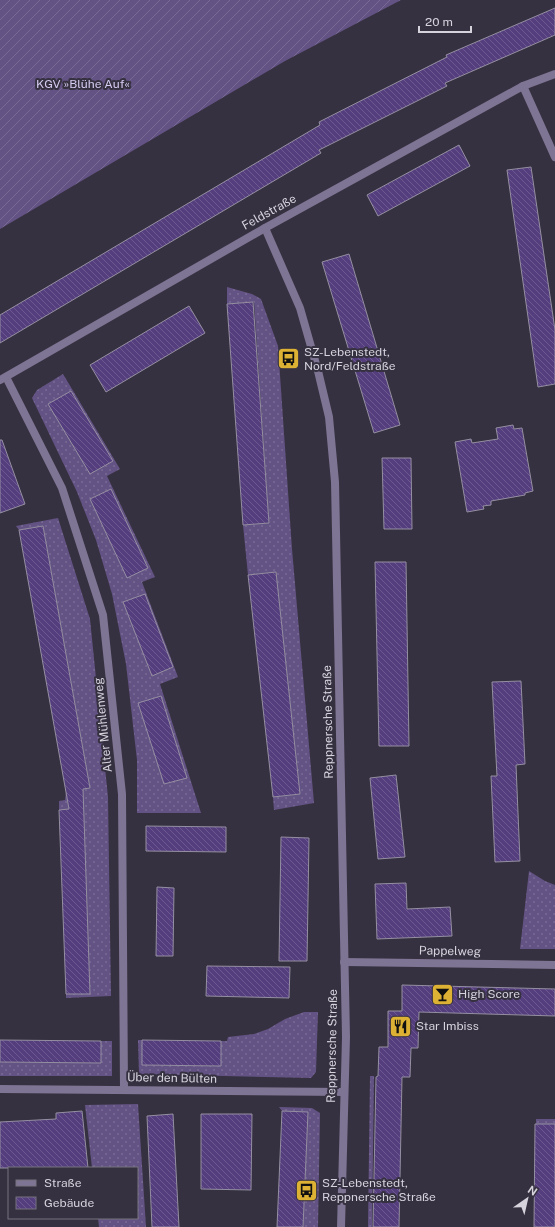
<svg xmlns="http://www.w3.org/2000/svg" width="555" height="1227" font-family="'Public Sans',sans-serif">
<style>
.grass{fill:url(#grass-dots)}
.garden{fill:url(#garden-furrows)}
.building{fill:url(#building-back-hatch);stroke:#948fa1}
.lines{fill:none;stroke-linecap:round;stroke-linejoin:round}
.minor{stroke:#7e7493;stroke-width:8}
.tertiary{stroke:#7e7493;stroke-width:8}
.labels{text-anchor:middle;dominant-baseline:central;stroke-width:4;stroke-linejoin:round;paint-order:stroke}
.park-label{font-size:12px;fill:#d5caf0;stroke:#363140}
.street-label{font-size:12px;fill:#d6d3dd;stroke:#363140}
.poi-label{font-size:12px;fill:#d6d3dd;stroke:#363140;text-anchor:start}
</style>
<defs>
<pattern id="grass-dots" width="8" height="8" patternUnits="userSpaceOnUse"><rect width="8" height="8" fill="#635284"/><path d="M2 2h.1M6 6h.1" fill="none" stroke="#796a95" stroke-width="1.8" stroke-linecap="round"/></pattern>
<pattern id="garden-furrows" width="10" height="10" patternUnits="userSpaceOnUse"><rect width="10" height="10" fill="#635284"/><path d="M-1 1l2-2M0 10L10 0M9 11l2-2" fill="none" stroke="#796a95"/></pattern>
<pattern id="building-back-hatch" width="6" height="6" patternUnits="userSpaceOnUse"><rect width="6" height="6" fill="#553e7e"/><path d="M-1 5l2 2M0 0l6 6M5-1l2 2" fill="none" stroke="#6d5990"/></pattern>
</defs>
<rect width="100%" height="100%" fill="#363140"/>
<g class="grass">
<polygon points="227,287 252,294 261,299 278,346 292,549 314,803 274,810 273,797 300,794 276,572 248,575 243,525 269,523 254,302 227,304"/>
<polygon points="63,374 120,469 107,476 155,577 142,582 178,677 160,684 201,813 137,813 137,760 126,664 112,594 96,540 77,492 32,398 37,390"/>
<polygon points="58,518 90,619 108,797 111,996 66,998 66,994 90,993 83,809 59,810 59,801 65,800 66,792 90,788 43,526 19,530 16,526"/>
<polygon points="529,871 545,881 555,885 555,949 520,949"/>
<polygon points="304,1012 318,1012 316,1072 311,1078 139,1074 138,1040 142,1040 142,1065 220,1066 221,1041 227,1041 228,1037 254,1034 268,1029 285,1019"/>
<polygon points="101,1041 112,1041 112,1076 0,1076 0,1062 100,1063"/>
<polygon points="370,1076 374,1076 372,1227 368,1227"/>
<polygon points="138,1104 146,1227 99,1227 98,1218 137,1218 137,1168 92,1168 85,1105"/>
<polygon points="279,1107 312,1108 320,1113 318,1227 303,1227 308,1113 282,1111"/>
<rect x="536" y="1119" width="19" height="5"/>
</g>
<polygon class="garden" points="0,0 401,0 285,61 0,229"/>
<g class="building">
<polygon points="555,8 555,35 445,83 447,86 319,150 321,153 0,343 0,315 320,125 319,122 447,57 446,55"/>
<polygon points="459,145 470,166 378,216 367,195"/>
<polygon points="531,167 555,330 555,384 538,387 507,170"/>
<polygon points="349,254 400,425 374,433 322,262"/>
<polygon points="253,302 269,523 243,525 227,304"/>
<polygon points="189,306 205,333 106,392 90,365"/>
<polygon points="71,391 113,461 90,474 48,404"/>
<polygon points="513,425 514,429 522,428 533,491 525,493 525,495 491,501 491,505 483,506 484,509 467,512 455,442 471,439 472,443 498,439 496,428"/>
<polygon points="0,440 2,440 25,504 0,513"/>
<polygon points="382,458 411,458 412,529 384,529"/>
<polygon points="111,489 148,568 127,578 90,499"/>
<polygon points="43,526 90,788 83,789 90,994 66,994 59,810 69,809 19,530"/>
<polygon points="375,562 406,562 409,746 379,746"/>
<polygon points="276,572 300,794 273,797 248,575"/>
<polygon points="145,594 173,667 152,676 123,602"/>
<polygon points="521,681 525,764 516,765 520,861 495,862 491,776 497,776 492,682"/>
<polygon points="161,696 187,778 164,784 138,703"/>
<polygon points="396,775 405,857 378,859 370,778"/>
<polygon points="146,826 226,827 226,852 146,851"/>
<polygon points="281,837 309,838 307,961 279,961"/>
<polygon points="406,883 407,909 450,907 452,936 377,939 375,884"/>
<polygon points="157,887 174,888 173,956 156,956"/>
<polygon points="207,966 290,967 289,998 206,996"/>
<polygon points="402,985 555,989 555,1016 419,1012 418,1048 411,1048 410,1077 402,1077 399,1227 373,1227 376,1077 378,1076 379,1047 388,1047 388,1011 402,1011"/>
<polygon points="0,1040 101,1041 101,1063 0,1062"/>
<polygon points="142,1040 221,1041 221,1066 142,1065"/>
<polygon points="82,1111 88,1168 0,1168 0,1122 56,1119 56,1113"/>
<polygon points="282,1111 308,1112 303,1227 277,1227"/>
<polygon points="173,1114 179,1227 152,1227 147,1116"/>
<polygon points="201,1114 252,1114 251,1190 201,1189"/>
<polygon points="535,1124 555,1124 555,1227 534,1227"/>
</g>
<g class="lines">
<g class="minor">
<polyline points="523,86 555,157"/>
<polyline points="6,377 62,488 103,615 122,794 124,1090"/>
<polyline points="344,962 555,965"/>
<polyline points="0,1089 344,1092"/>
</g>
<g class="tertiary">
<polyline points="265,228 300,308 318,371 329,417 335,482 346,1037 341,1227"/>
<polyline points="0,380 265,228 523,86 555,74"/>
</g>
</g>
<defs>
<symbol id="bus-square" viewBox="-11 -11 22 22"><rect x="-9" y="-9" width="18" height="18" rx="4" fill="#ddb133" stroke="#363140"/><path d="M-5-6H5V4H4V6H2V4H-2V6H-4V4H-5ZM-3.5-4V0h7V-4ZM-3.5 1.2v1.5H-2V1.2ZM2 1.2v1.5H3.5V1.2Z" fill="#111"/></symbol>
<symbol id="bar-square" viewBox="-11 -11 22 22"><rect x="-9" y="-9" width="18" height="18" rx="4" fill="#ddb133" stroke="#363140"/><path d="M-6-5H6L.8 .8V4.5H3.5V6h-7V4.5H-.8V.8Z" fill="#111"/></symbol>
<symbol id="restaurant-square" viewBox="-11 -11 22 22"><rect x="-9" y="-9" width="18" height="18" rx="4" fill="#ddb133" stroke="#363140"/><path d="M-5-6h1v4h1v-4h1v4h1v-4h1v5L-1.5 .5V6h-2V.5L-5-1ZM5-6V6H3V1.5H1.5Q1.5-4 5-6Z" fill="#111"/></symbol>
</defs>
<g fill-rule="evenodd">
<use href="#bus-square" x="276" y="346" width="25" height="25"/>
<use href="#bar-square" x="430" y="982" width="25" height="25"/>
<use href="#restaurant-square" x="388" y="1014" width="25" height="25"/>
<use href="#bus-square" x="294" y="1178" width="25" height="25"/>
</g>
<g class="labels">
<g class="park-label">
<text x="83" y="84">KGV »Blühe Auf«</text>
</g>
<g class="street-label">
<text transform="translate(269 212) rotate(-29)">Feldstraße</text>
<text transform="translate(328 722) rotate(-91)">Reppnersche Straße</text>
<text transform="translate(103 725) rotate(-96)">Alter Mühlenweg</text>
<text transform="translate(450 951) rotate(1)">Pappelweg</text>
<text transform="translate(332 1046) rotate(-89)">Reppnersche Straße</text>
<text transform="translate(172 1078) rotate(1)">Über den Bülten</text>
</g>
<g class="poi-label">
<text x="304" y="352">SZ-Lebenstedt,<tspan x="304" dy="14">Nord/Feldstraße</tspan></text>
<text x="458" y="994">High Score</text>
<text x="416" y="1026">Star Imbiss</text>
<text x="322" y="1183">SZ-Lebenstedt,<tspan x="322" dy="14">Reppnersche Straße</tspan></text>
</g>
</g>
<rect x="8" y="1167" width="130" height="52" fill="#363140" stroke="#76727f"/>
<rect x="16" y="1180" width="20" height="6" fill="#7e7493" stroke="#76727f"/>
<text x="44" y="1187" font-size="12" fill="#d6d3dd">Straße</text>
<rect x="16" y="1197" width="20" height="12" fill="url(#building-back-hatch)" stroke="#76727f"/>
<text x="44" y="1207" font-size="12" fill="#d6d3dd">Gebäude</text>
<g transform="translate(527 1199) rotate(34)" stroke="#363140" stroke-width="3" paint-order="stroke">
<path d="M0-3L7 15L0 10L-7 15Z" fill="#d6d3dd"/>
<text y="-6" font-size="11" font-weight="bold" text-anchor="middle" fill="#d6d3dd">N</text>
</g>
<path d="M419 26v6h52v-6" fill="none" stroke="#d6d3dd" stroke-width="2"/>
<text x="425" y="26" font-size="12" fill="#d6d3dd" stroke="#363140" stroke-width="3" paint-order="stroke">20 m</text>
</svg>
